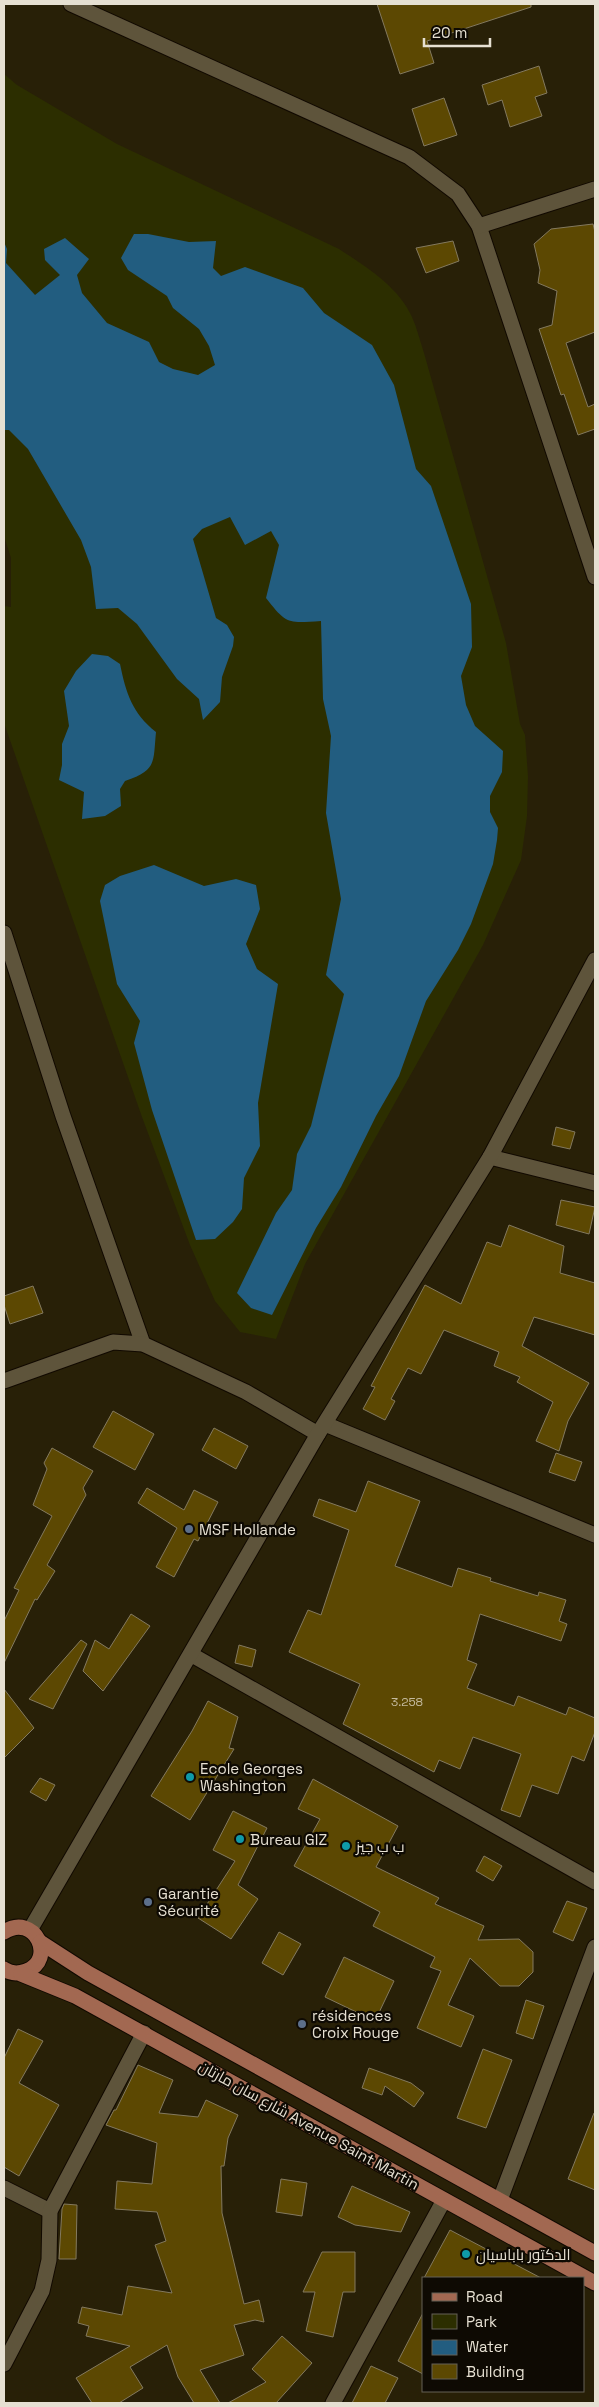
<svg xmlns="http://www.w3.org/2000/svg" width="599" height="2407" font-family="'Space Grotesk',Cairo,sans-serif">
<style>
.green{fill:#2c2e00}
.water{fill:#225d80}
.building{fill:#5c4802;stroke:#83795f}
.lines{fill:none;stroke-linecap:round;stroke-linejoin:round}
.minor-casing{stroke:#110900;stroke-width:17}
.major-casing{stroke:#110900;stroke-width:17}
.minor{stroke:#5e543b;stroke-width:15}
.major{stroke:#a26851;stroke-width:15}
.service-dot{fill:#5c6f8a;stroke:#0e0a03;stroke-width:2}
.culture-dot{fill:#0f9aa8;stroke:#0e0a03;stroke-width:2}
.labels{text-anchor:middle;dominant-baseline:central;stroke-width:4.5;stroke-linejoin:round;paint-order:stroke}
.number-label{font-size:12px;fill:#c4ba9e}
.poi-label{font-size:15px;fill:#e6e0d2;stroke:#0e0a03;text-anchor:start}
.street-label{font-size:15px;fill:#e6e0d2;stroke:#0e0a03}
</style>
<rect width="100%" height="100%" fill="#282007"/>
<path class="green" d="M4 74 17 85 117 144 339 249C365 266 399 287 412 317 417 328 420 341 424 353L506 643 520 724 525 735 528 776 527 816 521 860 483 945 305 1264 276 1339 240 1332 215 1301 190 1245 142 1117 4 723V606L11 607V558L4 536Z"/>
<g class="water">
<path d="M134 234H148L189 242 216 241 213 268 221 276 245 267 303 288 324 313 372 345 394 385 416 469 431 486 471 604 472 647 461 676 466 705 475 726 503 751 502 772 490 796V812L498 828 497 840 493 864 471 924 458 950 426 1001 399 1076 376 1116 341 1187 316 1228 272 1315 251 1308 237 1293 276 1213 292 1190 297 1154 311 1126 344 994 326 975 341 899 326 813 331 736 323 699 321 621C288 623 287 625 266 598L279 545 271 531 245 545 230 517 202 529 193 539 216 618 227 625 234 637 233 646 222 677 220 702 203 720 199 699 177 679 137 624 118 608 96 609 91 567 81 540 28 449 9 430H4V242L7 249 6 263 35 295 60 275 45 260 44 249 65 238 89 259 77 275 82 293 107 323 149 342 159 362 173 369 198 375 215 365 209 346 199 329 173 308 167 296 128 270 121 258Z"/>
<path d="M92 654 108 656 120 664C126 693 132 713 156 732 153 763 157 770 125 781L120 789 121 806 105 816 82 819 84 792 59 780 62 765V744L69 726 64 691 76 671Z"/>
<polygon points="154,865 204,886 236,879 256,885 260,909 246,944 257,969 278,984 258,1103 260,1146 244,1178 242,1209 233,1222 215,1239 196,1240 152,1110 134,1043 140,1021 117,984 100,901 105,885 120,876"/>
</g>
<g class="building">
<polygon points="377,4 531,4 531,7 427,41 434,63 400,74"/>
<polygon points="539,66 547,93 535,97 542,116 510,127 502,100 488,105 482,85"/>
<polygon points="444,98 457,135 424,146 412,109"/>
<polygon points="593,224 595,232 595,332 566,343 588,407 595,404 595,429 578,435 564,394 561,395 539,329 552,325 557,291 538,283 540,270 534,244 551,229"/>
<polygon points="453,241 459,261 426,273 416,248"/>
<polygon points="556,1127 575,1132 570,1149 552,1145"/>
<polygon points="561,1200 595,1207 589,1234 556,1225"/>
<polygon points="509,1225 564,1246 560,1273 595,1283 595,1335 534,1317 522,1346 589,1383 568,1421 559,1451 536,1441 553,1402 517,1382 520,1377 494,1366 499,1352 444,1330 421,1374 408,1368 391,1399 395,1401 385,1420 363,1409 375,1387 371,1386 425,1285 461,1304 487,1242 501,1247"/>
<polygon points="33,1286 43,1313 10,1324 4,1305 4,1296"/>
<polygon points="113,1411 154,1434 135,1470 93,1447"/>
<polygon points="214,1428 248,1446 236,1469 202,1450"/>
<polygon points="52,1448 93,1471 83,1488 86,1495 47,1565 55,1571 37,1600 35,1599 4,1663 4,1621 19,1590 14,1588 52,1516 33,1505 47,1469 44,1463"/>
<polygon points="556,1453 582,1462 575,1481 549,1472"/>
<polygon points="368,1481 420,1501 395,1566 452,1587 458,1568 491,1578 490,1581 538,1596 539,1592 566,1600 559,1621 567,1624 561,1641 480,1614 467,1660 477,1664 467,1688 514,1706 518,1696 566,1715 569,1707 595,1718 595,1732 584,1761 572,1756 558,1794 532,1785 520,1817 501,1810 521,1754 473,1737 460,1769 439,1760 434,1772 343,1724 360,1684 289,1652 308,1610 321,1615 349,1530 313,1516 319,1499 356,1512"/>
<polygon points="147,1488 184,1510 194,1490 218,1502 198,1541 194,1539 174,1577 156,1567 177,1528 138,1503"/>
<polygon points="131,1614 150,1626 103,1691 83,1671 95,1640 109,1649"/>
<polygon points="81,1640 87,1644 53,1709 29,1699"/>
<polygon points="239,1645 256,1650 252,1667 235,1663"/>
<polygon points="4,1689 34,1728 4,1758"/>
<polygon points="208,1701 238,1717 229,1748 234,1749 190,1820 151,1796 192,1731"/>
<polygon points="40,1778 55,1785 46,1801 30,1792"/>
<polygon points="313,1779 398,1826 376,1867 439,1898 435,1904 484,1926 478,1940 519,1939 533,1952 533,1972 519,1986 500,1986 470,1958 448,2005 474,2016 461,2047 417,2028 441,1971 430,1967 435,1957 373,1926 380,1912 294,1866 320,1819 298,1809"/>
<polygon points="233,1811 267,1828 238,1885 258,1899 231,1939 198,1918 235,1861 213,1850"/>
<polygon points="484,1856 502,1866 493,1881 476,1871"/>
<polygon points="567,1901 587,1908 573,1941 553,1932"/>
<polygon points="279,1932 301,1944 283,1975 262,1963"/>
<polygon points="344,1957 394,1981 375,2021 325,1997"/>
<polygon points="526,2000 544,2006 533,2039 516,2033"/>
<polygon points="18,2029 43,2041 19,2083 59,2105 19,2176 4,2167 4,2058"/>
<polygon points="483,2049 512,2060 486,2128 457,2118"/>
<polygon points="138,2065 173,2080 159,2113 198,2117 206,2100 238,2115 228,2138 224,2166 221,2166 222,2213 244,2304 259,2300 264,2322 255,2320 234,2325 244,2355 200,2370 220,2403 194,2403 178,2377 167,2345 130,2367 143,2388 119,2403 92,2403 76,2378 130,2346 86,2336 89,2326 78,2323 82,2307 122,2315 128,2286 172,2293 155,2245 166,2241 157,2212 115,2209 117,2181 152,2184 157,2143 106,2125 114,2110 116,2110"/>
<polygon points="369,2068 411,2083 424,2093 414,2107 385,2086 382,2095 362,2088"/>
<polygon points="594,2113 595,2113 595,2190 568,2179"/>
<polygon points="281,2179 307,2183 302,2216 276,2212"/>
<polygon points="352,2186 410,2212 401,2232 355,2225 338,2217"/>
<polygon points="64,2204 77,2205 76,2259 59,2259 62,2209"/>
<polygon points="450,2230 541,2278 424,2278"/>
<polygon points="322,2252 355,2252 355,2292 343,2292 333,2337 306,2331 315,2292 303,2292"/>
<polygon points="423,2313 423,2374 398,2361"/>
<polygon points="282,2336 312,2363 276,2403 228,2403 266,2382 252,2369"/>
<polygon points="371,2366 398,2378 385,2403 352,2403"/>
</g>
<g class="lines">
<defs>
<g id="minor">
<polyline points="71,4 409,157 458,194 479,226 595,577"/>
<polyline points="479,226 595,189"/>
<polyline points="4,933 63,1116 143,1344"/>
<polyline points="490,1157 595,1183"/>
<polyline points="4,1381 113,1342 143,1344 246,1392 318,1434"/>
<polyline points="325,1424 595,1535"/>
<polyline points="192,1655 595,1882"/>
<polyline points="30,1930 318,1434 490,1157 595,960"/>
<polyline points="4,2188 50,2211"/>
<polyline points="500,2200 595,1947"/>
<polyline points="4,2364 42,2291 49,2260 50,2211 144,2033"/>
<polyline points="333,2403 444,2200"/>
</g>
<g id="major">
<path d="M4 1932C35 1912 57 1960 26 1971 18 1974 11 1974 4 1969"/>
<polyline points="40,1942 88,1973 595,2253"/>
<polyline points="21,1974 75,1996 595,2283"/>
</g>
</defs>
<use href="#minor" class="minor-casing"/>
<use href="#major" class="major-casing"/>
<use href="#minor" class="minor"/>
<use href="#major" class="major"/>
</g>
<g class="service-dot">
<circle cx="189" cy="1529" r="5"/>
<circle cx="148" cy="1902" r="5"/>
<circle cx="302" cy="2024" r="5"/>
</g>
<g class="culture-dot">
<circle cx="190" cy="1777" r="5"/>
<circle cx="240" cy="1839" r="5"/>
<circle cx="346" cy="1846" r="5"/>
<circle cx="466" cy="2254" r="5"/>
</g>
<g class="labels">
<g class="number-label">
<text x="407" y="1702">3.258</text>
</g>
<g class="poi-label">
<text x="199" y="1529">MSF Hollande</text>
<text x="200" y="1768">Ecole Georges<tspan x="200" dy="17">Washington</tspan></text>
<text x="250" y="1839">Bureau GIZ</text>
<text x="356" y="1846">ب ب جيز</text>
<text x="158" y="1893">Garantie<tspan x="158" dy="17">Sécurité</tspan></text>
<text x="312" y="2015">résidences<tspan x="312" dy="17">Croix Rouge</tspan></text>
<text x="476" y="2254">الدكتور باباسيان</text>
</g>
<g class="street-label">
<text transform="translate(309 2125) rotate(29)">شارع سان مارتان Avenue Saint Martin</text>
</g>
</g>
<rect width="599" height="2407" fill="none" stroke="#e6e0d2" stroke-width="10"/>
<rect x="422" y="2277" width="162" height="115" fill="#0e0a03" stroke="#646056"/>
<rect x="432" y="2293" width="25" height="8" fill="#a26851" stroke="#646056"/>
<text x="466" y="2302" font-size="15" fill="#e6e0d2">Road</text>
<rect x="432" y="2314" width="25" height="15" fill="#2c2e00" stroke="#646056"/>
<text x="466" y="2327" font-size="15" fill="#e6e0d2">Park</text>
<rect x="432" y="2340" width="25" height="15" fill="#225d80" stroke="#646056"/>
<text x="466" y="2352" font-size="15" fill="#e6e0d2">Water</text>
<rect x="432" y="2364" width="25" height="15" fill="#5c4802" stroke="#646056"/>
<text x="466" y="2377" font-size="15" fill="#e6e0d2">Building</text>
<path d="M424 38v8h66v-8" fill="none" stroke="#e6e0d2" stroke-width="2.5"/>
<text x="432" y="38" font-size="15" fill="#e6e0d2" stroke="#0e0a03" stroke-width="4" paint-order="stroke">20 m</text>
</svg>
